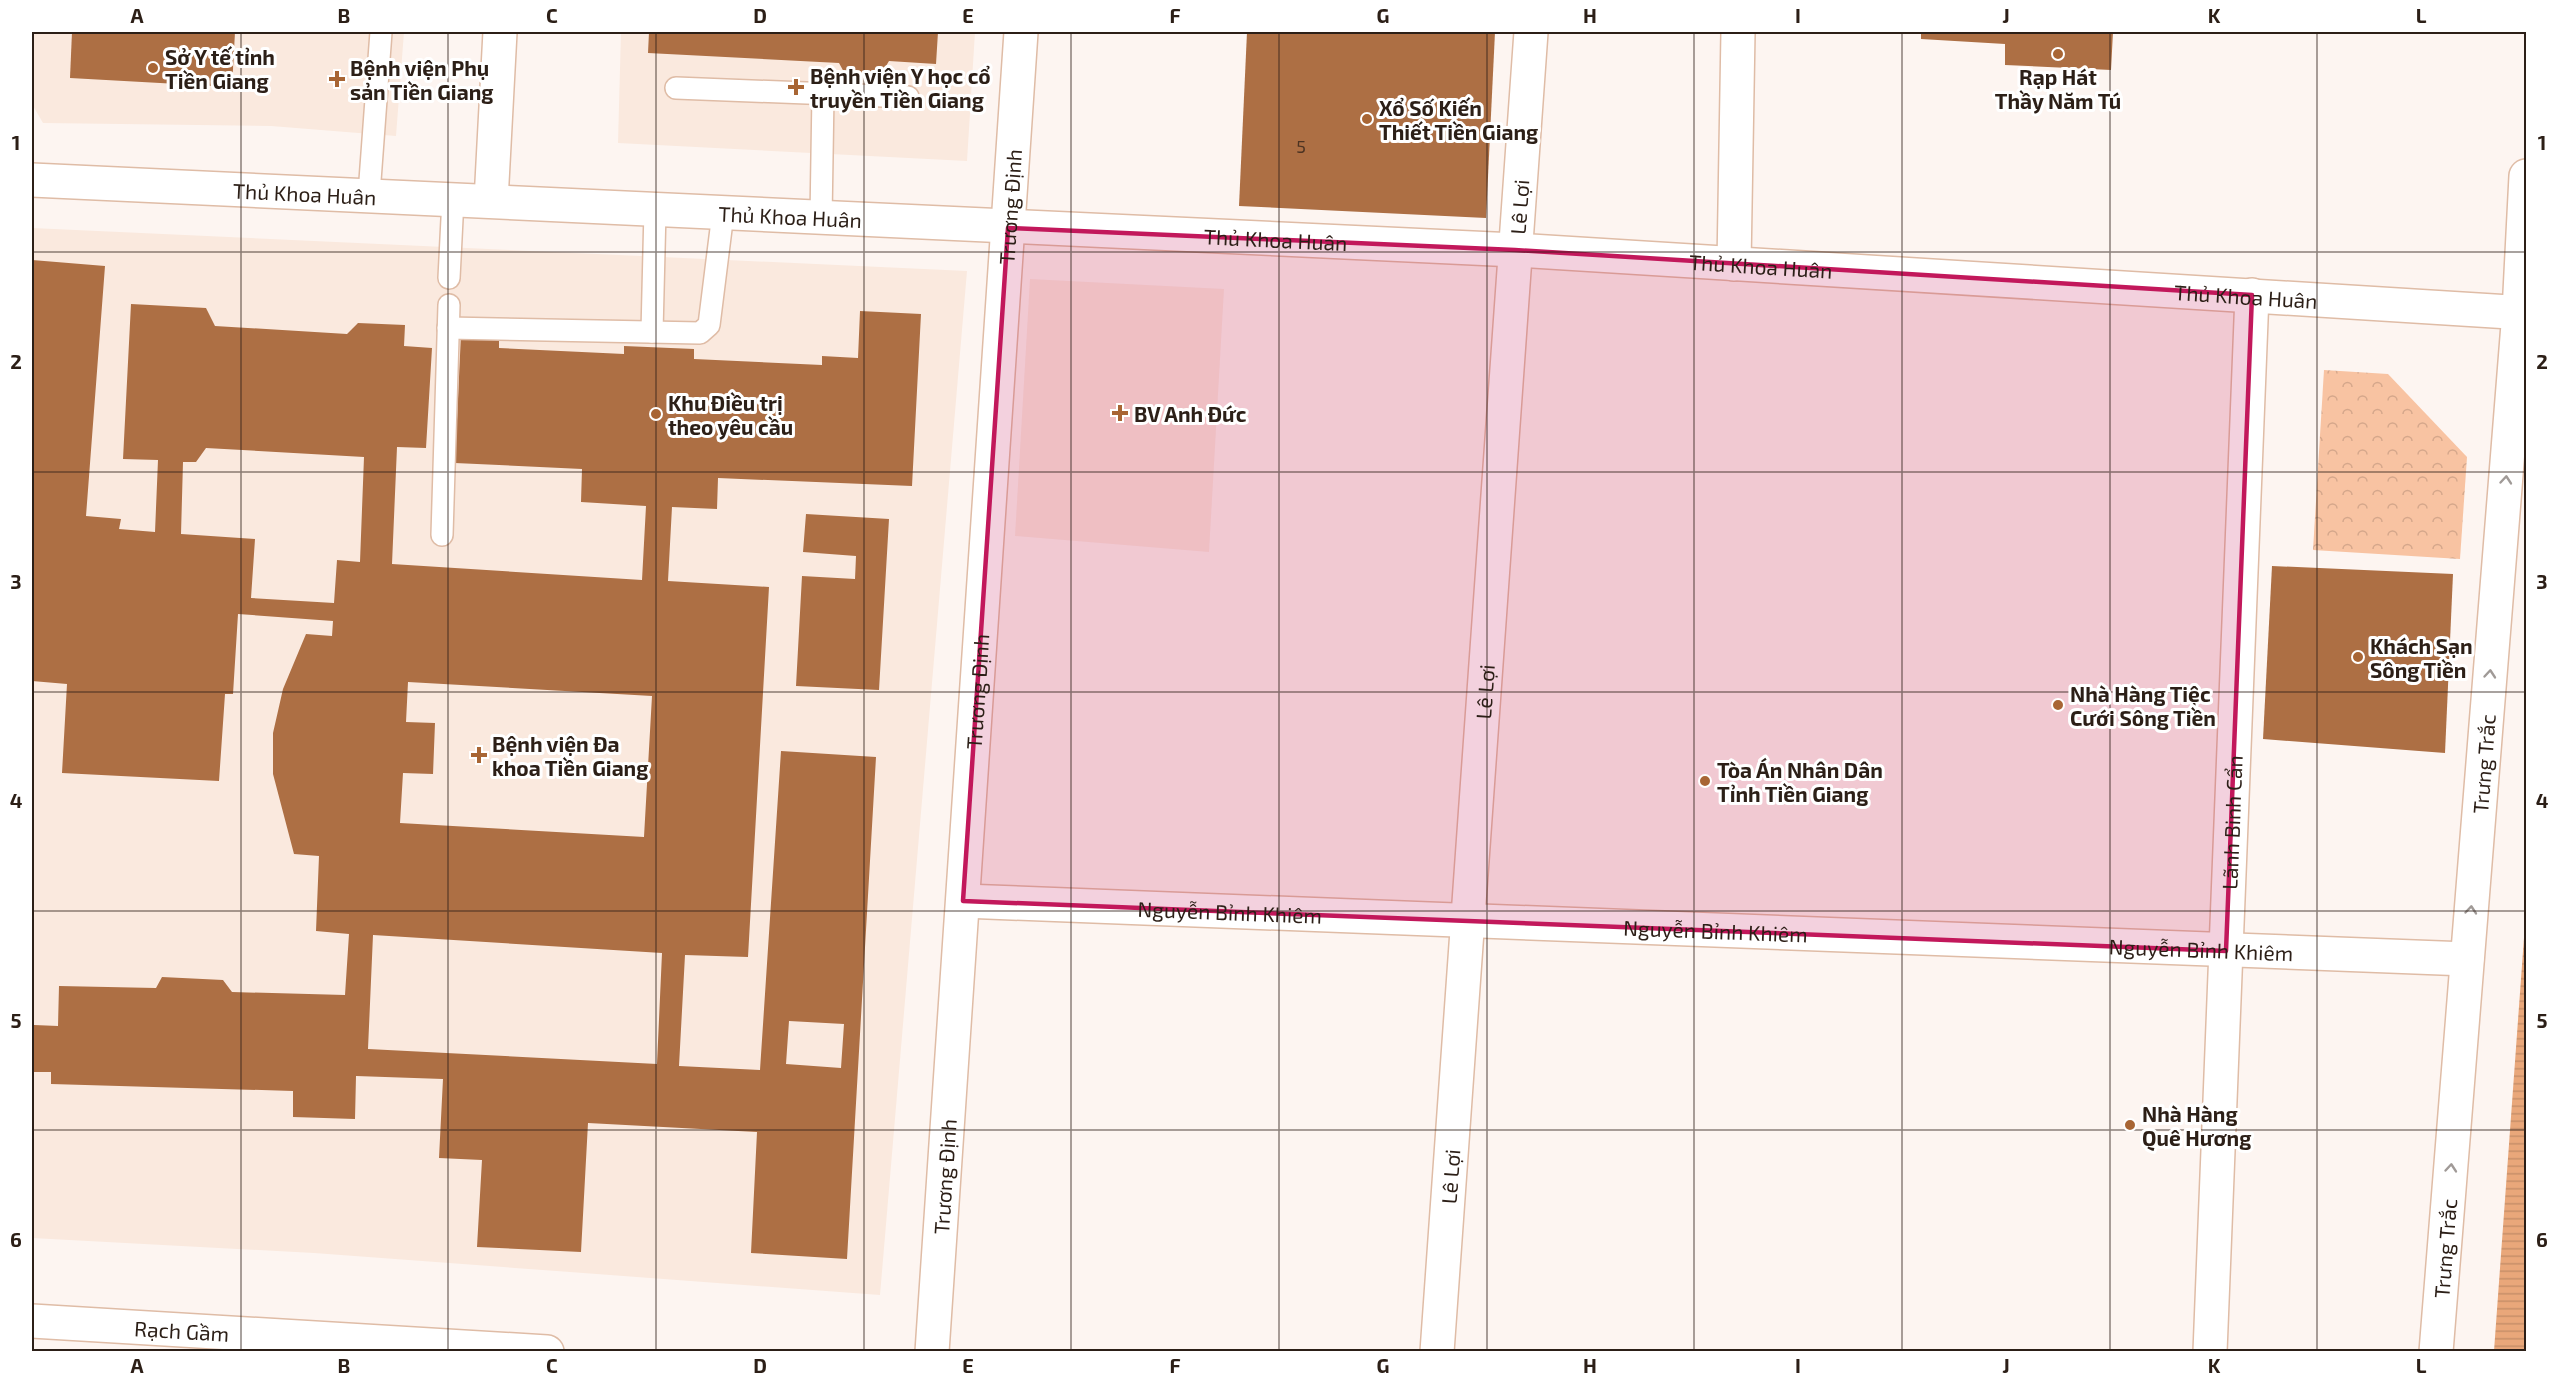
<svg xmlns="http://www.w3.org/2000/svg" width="2558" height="1383" font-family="'Exo 2',sans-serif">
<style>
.built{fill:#fae9de}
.park{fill:url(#park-crowns)}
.water{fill:url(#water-rules)}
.building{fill:#ad6f44;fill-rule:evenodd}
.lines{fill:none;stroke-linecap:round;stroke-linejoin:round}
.service-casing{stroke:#dfbca6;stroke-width:24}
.minor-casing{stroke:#dfbca6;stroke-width:36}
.tertiary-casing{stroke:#dfbca6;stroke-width:36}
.secondary-casing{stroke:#dfbca6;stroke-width:36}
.service{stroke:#fff;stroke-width:21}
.minor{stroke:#fff;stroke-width:33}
.tertiary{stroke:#fff;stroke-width:33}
.secondary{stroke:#fff;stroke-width:33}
.oneway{stroke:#a09a97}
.marked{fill:#c2185b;fill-opacity:0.2;stroke:#c2185b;stroke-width:4.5;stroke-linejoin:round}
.grid{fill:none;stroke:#2c1f17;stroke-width:1.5;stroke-opacity:0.55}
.poi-dot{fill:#a86534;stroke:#fff;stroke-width:2}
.labels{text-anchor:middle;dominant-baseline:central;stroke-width:6;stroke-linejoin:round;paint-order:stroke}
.number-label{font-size:18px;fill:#4c3322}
.poi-label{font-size:21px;font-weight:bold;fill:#2c1f17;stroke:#fff;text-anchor:start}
.street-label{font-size:21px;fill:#2c1f17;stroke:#fff}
.neatline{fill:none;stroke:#2c1f17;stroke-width:2}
.grid-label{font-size:20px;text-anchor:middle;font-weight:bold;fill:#2c1f17}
</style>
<defs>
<pattern id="park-crowns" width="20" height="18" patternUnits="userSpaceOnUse" patternTransform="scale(1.5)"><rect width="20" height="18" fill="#f8c3a2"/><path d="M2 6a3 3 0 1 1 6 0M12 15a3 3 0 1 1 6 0" fill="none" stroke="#d5a78b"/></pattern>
<pattern id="water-rules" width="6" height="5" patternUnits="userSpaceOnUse" patternTransform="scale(1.5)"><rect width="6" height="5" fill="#e9a77a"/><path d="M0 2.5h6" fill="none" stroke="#c88f69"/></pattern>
</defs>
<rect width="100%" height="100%" fill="#fdf5f1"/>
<g class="built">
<polygon points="32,32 404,32 396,136 271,126 43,123 32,104"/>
<polygon points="621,32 975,32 967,161 618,143"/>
<polygon points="32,228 967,271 880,1295 314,1253 32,1238"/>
<polygon points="1030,279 1224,289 1209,552 1015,536"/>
</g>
<polygon class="park" points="2324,370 2388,374 2467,457 2460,559 2313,550"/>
<polygon class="water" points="2526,903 2526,1351 2494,1351 2526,910"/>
<g class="building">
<polygon points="72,32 235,32 232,87 70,78"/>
<polygon points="649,32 938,32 936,64 889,61 880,76 845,74 839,63 648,53"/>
<polygon points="1247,32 1495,32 1486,218 1239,206"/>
<polygon points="1921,32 2113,32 2111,70 2005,65 2005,44 1921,39"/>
<path d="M32 260 105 266 86 516 121 519 119 529 155 532 158 460 123 459 131 304 206 308 215 326 347 334 358 323 405 325 404 346 432 348 426 448 397 447 392 564 642 580 646 506 581 502 582 469 455 463 461 334 499 335V348L624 354V346L694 349V359L822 365V356L858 358 860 311 921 314 912 486 718 478 717 509 672 507 668 581 769 587 748 957 685 955 679 1066 760 1070 781 751 876 757 847 1259 751 1253 757 1132 588 1123 581 1252 477 1247 482 1160 439 1158 443 1079 356 1076 355 1119 293 1117V1091L51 1084V1072H33L34 1025 58 1026 59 986 156 988 162 977 223 980 232 992 345 995 349 934 316 931 319 856 294 854 273 774V733L283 689 306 634 332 636 333 621 238 614 233 694H225L219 781 62 773 67 684 32 681ZM206 448 364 457 360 562 337 560 334 603 251 598 255 539 181 534 183 462H196ZM408 682 652 696 644 837 400 823 403 773 433 774 435 723 406 722ZM373 935 662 953 657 1064 368 1049ZM789 1021 844 1024 841 1068 786 1064Z"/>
<polygon points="806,514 889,519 879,690 796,686 802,576 855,579 856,556 803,552"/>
<polygon points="2272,566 2453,574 2445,753 2263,739"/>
</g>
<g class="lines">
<defs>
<g id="service">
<polyline points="676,88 908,97"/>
<polyline points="369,194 381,32"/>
<polyline points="821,218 823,94"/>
<polyline points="449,278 453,199"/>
<polyline points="448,328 700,333 709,325 723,213"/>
<polyline points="652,332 655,210"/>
<polyline points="442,535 449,305"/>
</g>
<g id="minor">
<polyline points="491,201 500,32"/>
<polyline points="1734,264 1738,32"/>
<path id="s1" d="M963 901 2467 959"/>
<path id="s2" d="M932 1352 1021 32"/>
<path id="s3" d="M2210 1352 2252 295"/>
</g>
<g id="tertiary">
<path id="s4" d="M32 1321 547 1352"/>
<path id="s5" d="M2436 1352 2519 312 2526 176"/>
</g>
<g id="secondary">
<path id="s6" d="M32 180 1515 250 2526 313"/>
<path id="s7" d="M1437 1352 1531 32"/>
</g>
</defs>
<use href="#service" class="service-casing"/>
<use href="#minor" class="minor-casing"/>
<use href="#tertiary" class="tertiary-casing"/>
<use href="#secondary" class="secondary-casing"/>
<use href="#service" class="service"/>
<use href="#minor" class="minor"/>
<use href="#tertiary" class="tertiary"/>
<use href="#secondary" class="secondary"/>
</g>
<defs><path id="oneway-chevron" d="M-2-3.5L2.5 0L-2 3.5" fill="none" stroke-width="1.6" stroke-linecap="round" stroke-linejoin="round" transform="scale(1.5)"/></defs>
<g class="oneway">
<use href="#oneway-chevron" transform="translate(2506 480) rotate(-85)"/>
<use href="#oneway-chevron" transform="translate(2490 674) rotate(-85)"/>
<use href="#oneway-chevron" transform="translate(2471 910) rotate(-85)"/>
<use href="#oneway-chevron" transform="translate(2451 1168) rotate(-85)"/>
</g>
<path class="marked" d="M1008 228 1515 250 2252 295 2226 951 963 901Z"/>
<path class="grid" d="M241 32V1352M448 32V1352M656 32V1352M864 32V1352M1071 32V1352M1279 32V1352M1487 32V1352M1694 32V1352M1902 32V1352M2110 32V1352M2317 32V1352M32 252H2526M32 472H2526M32 692H2526M32 911H2526M32 1130H2526"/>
<g class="poi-dot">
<circle cx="2058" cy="54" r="6"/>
<circle cx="153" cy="68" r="6"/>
<path d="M334 70h6v6h6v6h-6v6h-6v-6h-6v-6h6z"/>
<path d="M793 78h6v6h6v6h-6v6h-6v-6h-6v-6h6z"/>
<circle cx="1367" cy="119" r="6"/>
<path d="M1117 404h6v6h6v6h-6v6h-6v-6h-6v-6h6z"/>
<circle cx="656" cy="414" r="6"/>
<circle cx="2358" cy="657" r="6"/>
<circle cx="2058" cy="705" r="6"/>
<path d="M476 746h6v6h6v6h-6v6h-6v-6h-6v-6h6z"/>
<circle cx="1705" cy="781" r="6"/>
<circle cx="2130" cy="1125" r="6"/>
</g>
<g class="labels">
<g class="number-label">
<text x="1301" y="146">5</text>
</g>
<g class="poi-label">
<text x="165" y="56">Sở Y tế tỉnh<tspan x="165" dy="24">Tiền Giang</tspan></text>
<text x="350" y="67">Bệnh viện Phụ<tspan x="350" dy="24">sản Tiền Giang</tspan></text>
<text x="810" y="75">Bệnh viện Y học cổ<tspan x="810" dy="24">truyền Tiền Giang</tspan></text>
<text x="2058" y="76" text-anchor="middle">Rạp Hát<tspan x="2058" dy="24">Thầy Năm Tú</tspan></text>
<text x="1379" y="107">Xổ Số Kiến<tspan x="1379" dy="24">Thiết Tiền Giang</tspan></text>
<text x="668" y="402">Khu Điều trị<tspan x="668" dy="24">theo yêu cầu</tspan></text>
<text x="1134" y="413">BV Anh Đức</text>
<text x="2370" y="645">Khách Sạn<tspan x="2370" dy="24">Sông Tiền</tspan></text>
<text x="2070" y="693">Nhà Hàng Tiệc<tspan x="2070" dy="24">Cưới Sông Tiền</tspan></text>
<text x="492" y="743">Bệnh viện Đa<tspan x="492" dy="24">khoa Tiền Giang</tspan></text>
<text x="1717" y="769">Tòa Án Nhân Dân<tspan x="1717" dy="24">Tỉnh Tiền Giang</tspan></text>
<text x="2142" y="1113">Nhà Hàng<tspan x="2142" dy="24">Quê Hương</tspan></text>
</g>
<g class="street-label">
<text stroke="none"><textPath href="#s6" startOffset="273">Thủ Khoa Huân</textPath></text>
<text stroke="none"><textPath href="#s2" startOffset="1148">Trương Định</textPath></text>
<text stroke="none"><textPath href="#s7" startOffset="1148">Lê Lợi</textPath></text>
<text stroke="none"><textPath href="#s6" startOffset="759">Thủ Khoa Huân</textPath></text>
<text stroke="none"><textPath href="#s6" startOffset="1245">Thủ Khoa Huân</textPath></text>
<text stroke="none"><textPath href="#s6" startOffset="1731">Thủ Khoa Huân</textPath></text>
<text stroke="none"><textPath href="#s6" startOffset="2217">Thủ Khoa Huân</textPath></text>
<text stroke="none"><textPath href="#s7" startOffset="662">Lê Lợi</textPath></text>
<text stroke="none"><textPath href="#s2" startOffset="662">Trương Định</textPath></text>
<text stroke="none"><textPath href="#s5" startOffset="590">Trưng Trắc</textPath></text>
<text stroke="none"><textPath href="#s3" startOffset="530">Lãnh Binh Cẩn</textPath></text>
<text stroke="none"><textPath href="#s1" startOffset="267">Nguyễn Bỉnh Khiêm</textPath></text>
<text stroke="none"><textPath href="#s1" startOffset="753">Nguyễn Bỉnh Khiêm</textPath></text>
<text stroke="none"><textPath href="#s1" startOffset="1239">Nguyễn Bỉnh Khiêm</textPath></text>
<text stroke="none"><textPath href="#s2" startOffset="176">Trương Định</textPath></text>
<text stroke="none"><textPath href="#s7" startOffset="176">Lê Lợi</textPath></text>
<text stroke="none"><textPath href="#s5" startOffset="104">Trưng Trắc</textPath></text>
<text stroke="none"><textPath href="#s4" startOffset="150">Rạch Gầm</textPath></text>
</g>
</g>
<rect width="2558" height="1383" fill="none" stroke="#ffffff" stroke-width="66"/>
<rect x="33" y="33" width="2492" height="1317" class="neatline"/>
<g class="grid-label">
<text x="137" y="23">A</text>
<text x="344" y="23">B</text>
<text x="552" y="23">C</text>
<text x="760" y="23">D</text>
<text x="968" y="23">E</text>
<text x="1175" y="23">F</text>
<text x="1383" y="23">G</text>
<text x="1590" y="23">H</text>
<text x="1798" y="23">I</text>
<text x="2006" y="23">J</text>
<text x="2214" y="23">K</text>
<text x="2421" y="23">L</text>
<text x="16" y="150">1</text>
<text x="2542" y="150">1</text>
<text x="16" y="369">2</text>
<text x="2542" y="369">2</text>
<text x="16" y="589">3</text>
<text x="2542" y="589">3</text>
<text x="16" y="808">4</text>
<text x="2542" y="808">4</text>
<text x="16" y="1028">5</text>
<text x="2542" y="1028">5</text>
<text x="16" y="1247">6</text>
<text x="2542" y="1247">6</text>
<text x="137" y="1373">A</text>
<text x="344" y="1373">B</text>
<text x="552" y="1373">C</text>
<text x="760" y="1373">D</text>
<text x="968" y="1373">E</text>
<text x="1175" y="1373">F</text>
<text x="1383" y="1373">G</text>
<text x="1590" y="1373">H</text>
<text x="1798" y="1373">I</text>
<text x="2006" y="1373">J</text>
<text x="2214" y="1373">K</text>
<text x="2421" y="1373">L</text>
</g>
</svg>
